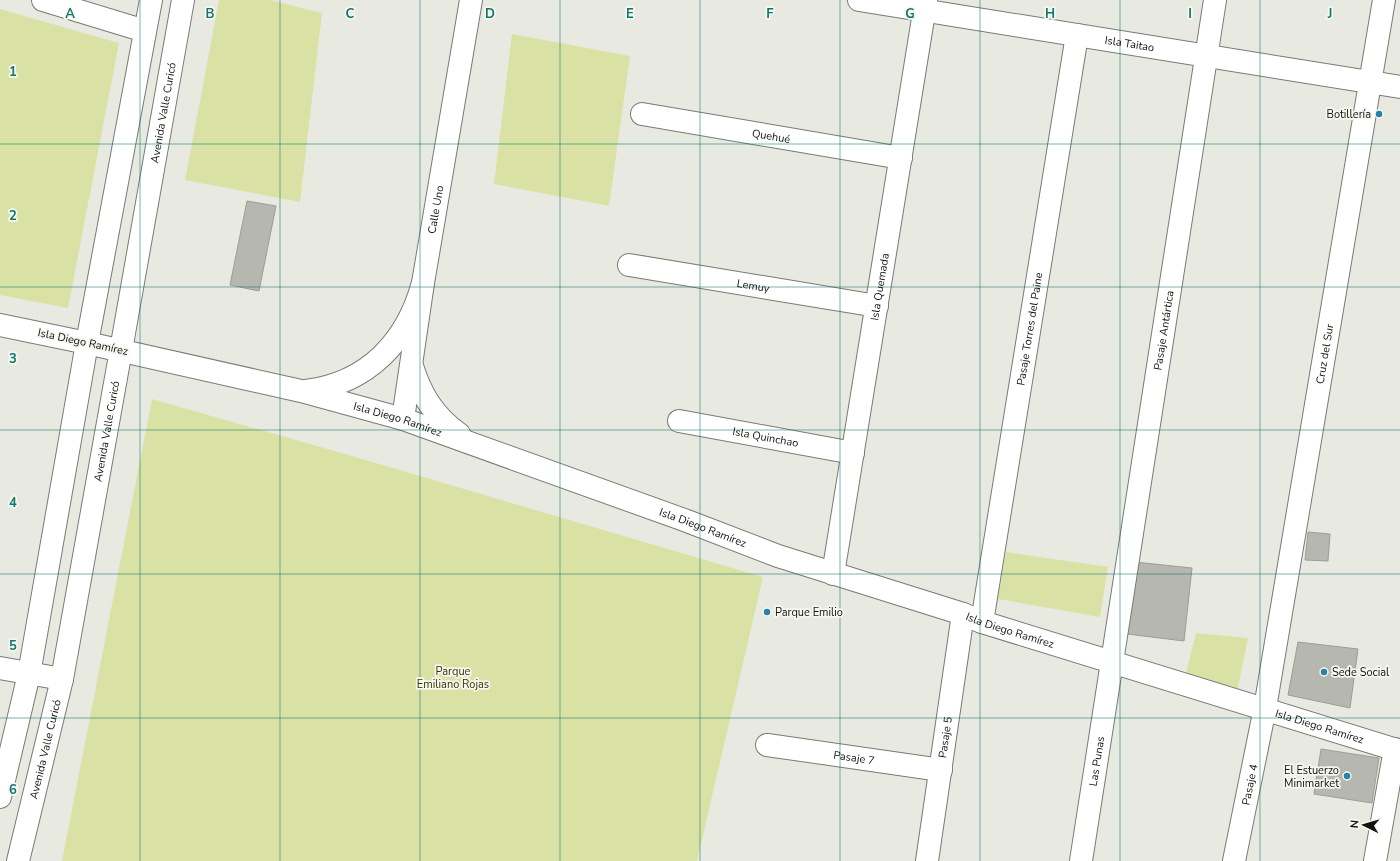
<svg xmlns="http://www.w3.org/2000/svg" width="1400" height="861" font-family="'Nunito Sans',sans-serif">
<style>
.green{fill:#d9e2a4}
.building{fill:#b6b8b0;stroke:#9c9d96}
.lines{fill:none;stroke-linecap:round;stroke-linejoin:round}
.minor-casing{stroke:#797a73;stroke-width:24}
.tertiary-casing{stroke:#797a73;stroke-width:24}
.minor{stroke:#fff;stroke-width:22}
.tertiary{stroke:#fff;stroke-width:22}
.grid{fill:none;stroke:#0f766e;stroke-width:1;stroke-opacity:0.55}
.poi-dot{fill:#2980af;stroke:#f6f7ef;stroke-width:1.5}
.labels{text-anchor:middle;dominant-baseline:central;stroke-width:3.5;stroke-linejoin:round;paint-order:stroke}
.street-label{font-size:11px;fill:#121210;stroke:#f6f7ef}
.poi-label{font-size:11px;fill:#121210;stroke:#f6f7ef;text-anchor:end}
.park-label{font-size:11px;fill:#323603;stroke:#f6f7ef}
.grid-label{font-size:13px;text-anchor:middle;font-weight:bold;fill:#0f766e;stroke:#f6f7ef;stroke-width:3.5;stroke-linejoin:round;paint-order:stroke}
</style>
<rect width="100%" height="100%" fill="#e8eae2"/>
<g class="green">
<polygon points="219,0 270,0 322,13 300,202 185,180"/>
<polygon points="0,9 119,43 68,308 0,295"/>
<polygon points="512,34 630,56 609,206 494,184"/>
<polygon points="152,399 352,456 763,577 697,861 62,861"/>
<polygon points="1006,552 1108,567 1100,617 998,599"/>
<polygon points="1196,633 1248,638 1237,691 1185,677"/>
</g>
<g class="building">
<polygon points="247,201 276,206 259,291 230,285"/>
<polygon points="1308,532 1330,534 1328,561 1305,560"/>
<polygon points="1135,562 1192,568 1184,641 1127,634"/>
<polygon points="1298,642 1358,649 1350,708 1288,695"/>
<polygon points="1321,749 1379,758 1372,803 1314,794"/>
</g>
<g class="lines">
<defs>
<g id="minor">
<polyline points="43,0 145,31"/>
<path id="s1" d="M859 0 1400 87"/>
<path id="s2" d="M642 114 901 158"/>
<path id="s3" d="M629 265 877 306"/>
<polyline points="0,325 87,343 29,674 0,797"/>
<path id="s4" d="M403 419 423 283 471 0"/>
<path id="s5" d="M679 421 853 453"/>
<path id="s6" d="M982 622 1077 35"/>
<polyline points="0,668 62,679"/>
<path id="s7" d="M767 745 941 770"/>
<path id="s8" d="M18 861 62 679 121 350"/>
<path id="s9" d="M927 861 963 614"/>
<path id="s10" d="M1081 861 1215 0"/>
<path id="s11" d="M1234 861 1265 708"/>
<polyline points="1375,861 1395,749"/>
</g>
<g id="tertiary">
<path id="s12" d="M151 0 87 343 301 391 403 419 687 521 778 556 963 614 982 622 1400 751"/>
<path id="s13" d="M121 350 183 0"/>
<path d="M412 366C421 395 434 416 459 434"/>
<path d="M306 391C368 383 407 342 423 283"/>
<path id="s14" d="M833 574 926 0"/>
<path id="s15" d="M1265 708 1384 0"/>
</g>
</defs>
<use href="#minor" class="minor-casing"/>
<use href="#tertiary" class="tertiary-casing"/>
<use href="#minor" class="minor"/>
<use href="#tertiary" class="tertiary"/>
</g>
<path class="grid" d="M140 0V861M280 0V861M420 0V861M560 0V861M700 0V861M840 0V861M980 0V861M1120 0V861M1260 0V861M0 144H1400M0 287H1400M0 430H1400M0 574H1400M0 718H1400"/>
<g class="poi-dot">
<circle cx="1379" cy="114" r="4"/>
<circle cx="767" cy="612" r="4"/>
<circle cx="1324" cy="672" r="4"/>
<circle cx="1347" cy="776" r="4"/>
</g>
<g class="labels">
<g class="street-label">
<text stroke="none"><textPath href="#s1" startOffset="274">Isla Taitao</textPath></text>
<text stroke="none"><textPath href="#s13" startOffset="241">Avenida Valle Curicó</textPath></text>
<text stroke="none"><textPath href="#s2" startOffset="131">Quehué</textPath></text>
<text stroke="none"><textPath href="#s4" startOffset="212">Calle Uno</textPath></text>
<text stroke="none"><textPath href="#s3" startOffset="126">Lemuy</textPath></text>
<text stroke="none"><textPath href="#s14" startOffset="291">Isla Quemada</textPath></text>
<text stroke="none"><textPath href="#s6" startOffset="297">Pasaje Torres del Paine</textPath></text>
<text stroke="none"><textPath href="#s10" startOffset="537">Pasaje Antártica</textPath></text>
<text transform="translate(83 342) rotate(12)">Isla Diego Ramírez</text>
<text stroke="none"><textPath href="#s15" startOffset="359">Cruz del Sur</textPath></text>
<text stroke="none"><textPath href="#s12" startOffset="669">Isla Diego Ramírez</textPath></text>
<text stroke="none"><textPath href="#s8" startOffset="439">Avenida Valle Curicó</textPath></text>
<text stroke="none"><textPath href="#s5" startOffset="88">Isla Quinchao</textPath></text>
<text stroke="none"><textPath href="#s12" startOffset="993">Isla Diego Ramírez</textPath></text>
<text stroke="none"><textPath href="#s12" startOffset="1317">Isla Diego Ramírez</textPath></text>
<text stroke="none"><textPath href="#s12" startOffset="1641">Isla Diego Ramírez</textPath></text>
<text stroke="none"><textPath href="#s9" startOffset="125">Pasaje 5</textPath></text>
<text stroke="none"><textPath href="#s8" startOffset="115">Avenida Valle Curicó</textPath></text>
<text stroke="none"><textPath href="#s7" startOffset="88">Pasaje 7</textPath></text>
<text stroke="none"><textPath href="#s10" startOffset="101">Las Punas</textPath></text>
<text stroke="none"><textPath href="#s11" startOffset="78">Pasaje 4</textPath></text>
</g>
<g class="poi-label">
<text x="1371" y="114">Botillería</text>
<text x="775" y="612" text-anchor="start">Parque Emilio</text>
<text x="1332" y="672" text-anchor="start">Sede Social</text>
<text x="1339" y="770">El Estuerzo<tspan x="1339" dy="13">Minimarket</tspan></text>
</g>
<g class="park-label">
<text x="453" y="671">Parque<tspan x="453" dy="13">Emiliano Rojas</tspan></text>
</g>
</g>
<g class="grid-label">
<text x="70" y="18">A</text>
<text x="210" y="18">B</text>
<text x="350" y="18">C</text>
<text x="490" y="18">D</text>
<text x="630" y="18">E</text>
<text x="770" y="18">F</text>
<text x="910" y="18">G</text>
<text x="1050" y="18">H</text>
<text x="1190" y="18">I</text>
<text x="1330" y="18">J</text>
<text x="13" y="76">1</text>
<text x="13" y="220">2</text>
<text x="13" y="363">3</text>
<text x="13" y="507">4</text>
<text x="13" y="650">5</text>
<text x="13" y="794">6</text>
</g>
<g transform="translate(1364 825) rotate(275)" stroke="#f6f7ef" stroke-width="3" paint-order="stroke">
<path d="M0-3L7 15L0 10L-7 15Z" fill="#121210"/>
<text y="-6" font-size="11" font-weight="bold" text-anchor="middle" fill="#121210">N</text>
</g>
</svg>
